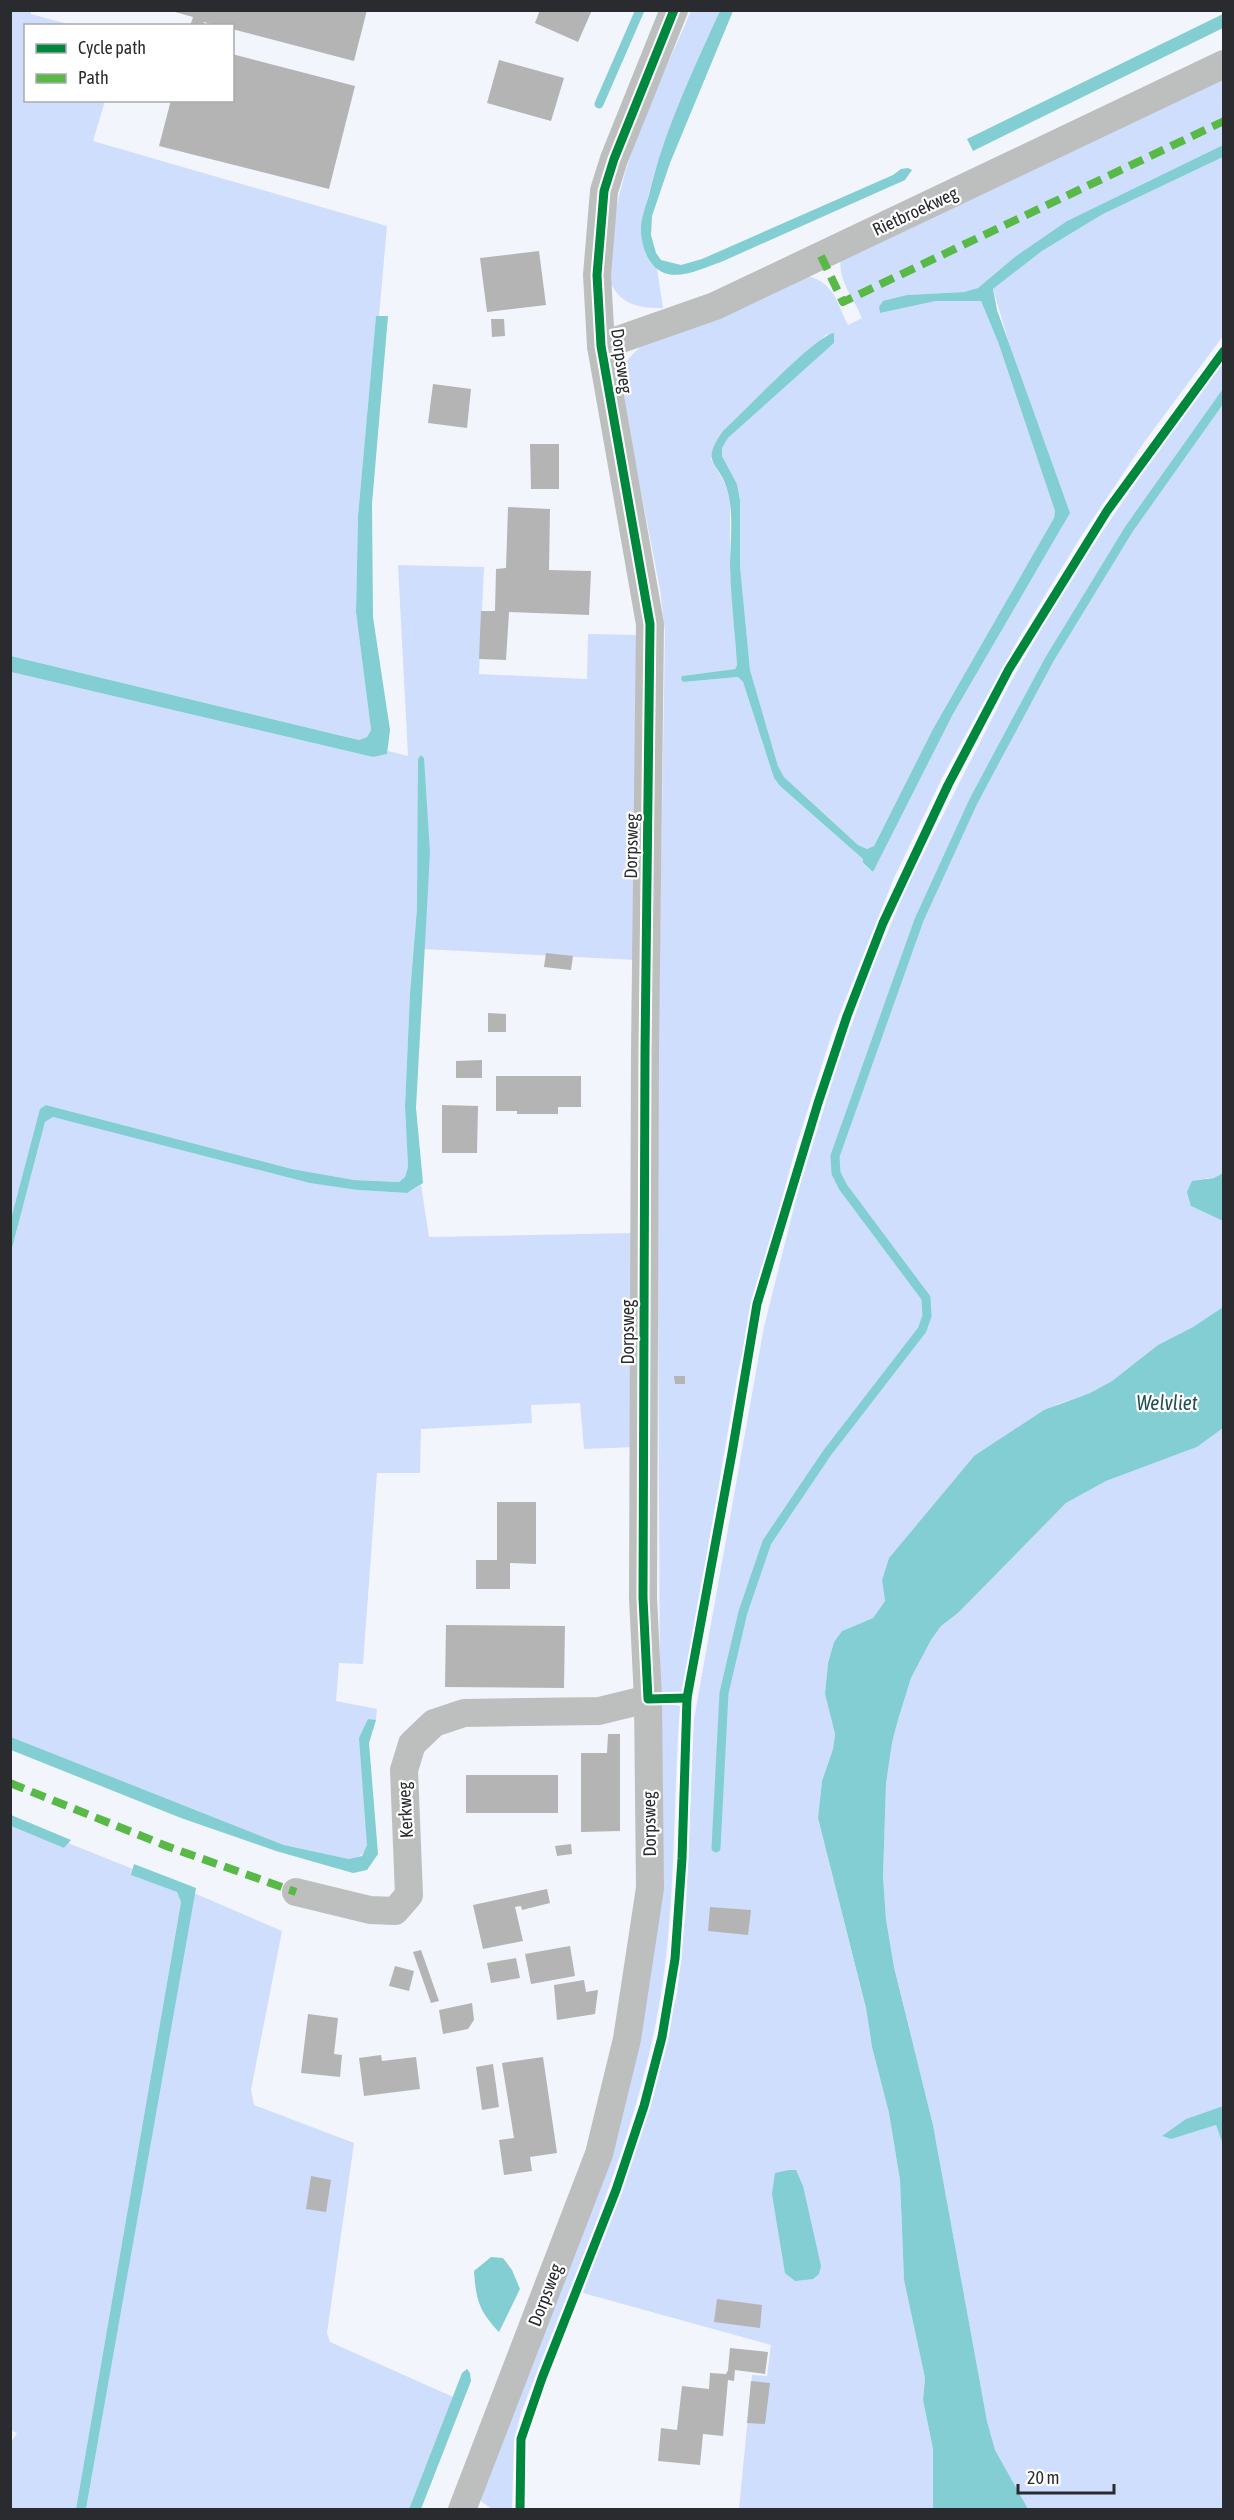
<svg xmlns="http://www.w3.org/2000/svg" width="1234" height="2520" font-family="'Asap Condensed',sans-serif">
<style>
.green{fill:#cfdefd}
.water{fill:#82ced3}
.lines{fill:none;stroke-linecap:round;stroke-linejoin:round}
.stream{stroke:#82ced3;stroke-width:9}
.building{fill:#b4b4b5}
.street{stroke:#bdbebe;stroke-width:28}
.quiet{stroke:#58b947;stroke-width:8;stroke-dasharray:15 8;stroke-linecap:butt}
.cycleway-casing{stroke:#fff;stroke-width:13}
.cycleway{stroke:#00873e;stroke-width:9}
.labels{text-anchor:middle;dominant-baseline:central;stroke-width:4.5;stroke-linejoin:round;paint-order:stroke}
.street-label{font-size:18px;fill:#292b2f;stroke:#fff}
.water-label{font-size:20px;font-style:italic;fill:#204f51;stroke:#fff}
</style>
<rect width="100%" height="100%" fill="#f2f5fc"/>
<g class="green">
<polygon points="31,10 31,14 71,25 26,26 26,100 105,101 93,141 387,226 379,316 376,317 358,516 356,612 371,730 367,737 359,740 11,656 10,11"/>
<path d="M691 11H720L666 139 653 177 641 226 650 262 657 269 663 308C644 308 626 307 614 289 608 280 609 268 610 258 614 171 657 90 691 11Z"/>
<path d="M1223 72V145L1067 221 1016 256 978 288 964 292 907 295 879 307 880 313 936 301H981L998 342 1055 511 1054 518 933 729 874 846 867 849 858 845 784 777 778 766 750 670 740 566V500L737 484 722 456V448L728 438 834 343 827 334 739 416 711 459 726 486 730 501V571L737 665 735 669 682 676 683 682 738 677 743 682 774 778 780 786 863 859V864L873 872 953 714 1063 525 993 289 1042 251 1103 214 1223 157V336L1145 441 1080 538 1019 638 943 776 894 878 832 1033 796 1147 755 1297 738 1372 683 1694 660 1692 657 1122 665 632 660 589 623 399C621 370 621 363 644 344L803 275C834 281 835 299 848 325L862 318C854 298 837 280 841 257Z"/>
<polygon points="1223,363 1224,1173 1214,1178 1206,1178 1191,1206 1223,1221 1223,1307 1193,1327 1158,1345 1112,1381 1090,1393 1058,1404 974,1456 889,1558 882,1580 885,1601 873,1618 842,1631 834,1642 828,1663 825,1694 835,1734 833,1749 822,1781 818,1818 866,2008 872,2047 889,2113 900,2180 904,2280 925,2378 923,2400 933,2449 933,2509 739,2509 752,2375 767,2376 771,2345 583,2293 652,2091 677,1994 686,1907 694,1719 764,1327 798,1191 839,1060 870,973 908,884 1008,687 1063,590 1157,451"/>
<polygon points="398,565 484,567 479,674 587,679 588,634 638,635 636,960 423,949 430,853 417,908 410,993 405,1106 408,1167 405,1177 399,1182 354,1180 292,1169 46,1105 11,1219 11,672 373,757 386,754 388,751 408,756"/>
<path d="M53 1117 358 1190 407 1193 421 1185 429 1237 634 1233 636 1447 584 1449 580 1403 531 1405 532 1423 421 1429 420 1473H377L363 1664 339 1663 336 1701 377 1709 376 1720H368L367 1845C363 1855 360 1858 349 1859L284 1845 11 1737V1252L45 1122Z"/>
<polygon points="1223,1428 1223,2106 1186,2119 1171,2138 1216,2125 1223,2145 1223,2509 1028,2510 995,2450 987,2421 933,2125 894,1967 886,1919 883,1876 886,1784 892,1743 898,1720 911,1678 931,1640 941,1626 958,1613 1066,1503 1106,1481 1197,1447"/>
<path d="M660 1702 680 1706C672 1813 677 1921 655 2027 628 2161 569 2286 521 2413L514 2440 512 2509 493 2510 481 2501 480 2491 608 2150Z"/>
<polygon points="11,1826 64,1848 68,1843 133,1869 132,1875 177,1892 181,1902 76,2509 11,2509 10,2440 12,2441 17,2433 10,2430"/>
<polygon points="194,1893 282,1931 251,2090 254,2105 354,2143 327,2333 330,2342 453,2397 409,2509 86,2510"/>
</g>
<g class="water">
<path d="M720 11H733L670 163 652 216 651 235 656 253 661 260 681 265 702 259 893 175 901 169 908 168 912 170 905 180 721 262C706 267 684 278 668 274 648 270 640 244 641 226 642 216 646 205 649 195 664 131 693 70 720 11Z"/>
<polygon points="1223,14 1223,28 973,151 967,139"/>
<path d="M1223 145V157L1103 214 1042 251 993 289 997 310 1070 513 953 714 873 872 863 863V859L780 786 774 778 743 682 738 677 683 682 681 679 682 676 735 669 737 665C735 632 731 600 730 567 730 544 734 516 728 493 721 461 698 466 723 431 742 414 816 335 834 333V343L728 438 722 448V456L737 484 740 500V566L750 670 778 766 784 777 858 845 867 849 874 846 933 729 1054 518 1055 511 998 342 981 301H936L880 313 879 307 883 301 907 295 964 292 978 288 1016 256 1067 221Z"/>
<polygon points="376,316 388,316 372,504 373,617 390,730 387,754 373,757 11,672 11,656 359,740 367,737 371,730 356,612 358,516"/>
<polygon points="421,755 424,758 430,853 416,1108 423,1183 407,1193 358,1190 310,1183 53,1117 45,1122 11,1252 11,1219 40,1109 46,1105 292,1169 354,1180 399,1182 405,1177 408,1167 405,1106 410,993 417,908 418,759"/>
<polygon points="1223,1173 1223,1221 1191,1206 1187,1192 1192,1181 1214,1178"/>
<polygon points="1223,1307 1223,1428 1197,1447 1106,1481 1066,1503 958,1613 941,1626 931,1640 911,1678 898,1720 892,1743 886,1784 883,1876 886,1919 894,1967 933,2125 987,2421 995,2450 1028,2509 933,2509 933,2449 923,2400 925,2378 904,2280 900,2180 889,2113 872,2047 866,2008 818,1818 822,1781 833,1749 835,1734 825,1694 828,1663 834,1642 842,1631 873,1618 885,1601 882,1580 889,1558 974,1456 1044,1410 1090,1393 1112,1381 1158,1345 1193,1327"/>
<polygon points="368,1719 376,1720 369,1743 378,1854 367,1870 353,1873 276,1851 181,1818 11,1750 11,1737 284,1845 349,1859 362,1856 367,1845 359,1738"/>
<polygon points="11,1815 71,1840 64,1848 11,1826"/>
<polygon points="134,1864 196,1888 86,2509 76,2509 181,1902 177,1892 131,1875"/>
<polygon points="1223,2106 1223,2145 1216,2125 1171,2139 1162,2136 1186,2119"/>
<polygon points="789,2170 796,2170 803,2186 821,2266 819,2274 813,2279 795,2281 785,2273 772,2194 775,2173"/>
<path d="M491 2257 503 2258 512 2270 520 2289 499 2332C479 2311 476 2300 474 2271Z"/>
<polygon points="467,2369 470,2373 471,2381 421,2509 409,2509 462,2373"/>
</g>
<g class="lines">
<g class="stream">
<polyline points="599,104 640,10"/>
<polyline points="716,1848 724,1693 743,1612 767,1542 827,1453 922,1330 927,1316 926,1298 843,1187 836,1173 835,1156 919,920 974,800 1049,660 1129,529 1224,395"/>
</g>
</g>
<g class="building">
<polygon points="168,10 367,10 354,61 232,29 232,26 218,26 204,22 203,26 190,26 193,17"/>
<polygon points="540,10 592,10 578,42 535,23"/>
<polygon points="232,54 355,86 329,189 159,146 171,100 232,100"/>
<polygon points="499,60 564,78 551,121 487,103"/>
<polygon points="539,251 546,305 487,312 480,258"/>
<polygon points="491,319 504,319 505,336 492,337"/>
<polygon points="433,384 471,389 467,428 428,423"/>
<polygon points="530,444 559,444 559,489 531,489"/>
<polygon points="508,507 550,509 549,570 591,571 589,615 509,612 506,660 479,659 481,611 495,611 496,569 506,568"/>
<polygon points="546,953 573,956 571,970 544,967"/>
<polygon points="488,1013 506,1014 506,1032 488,1032"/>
<polygon points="482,1060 482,1078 456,1078 456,1061"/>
<polygon points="496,1076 581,1076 581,1107 558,1107 558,1114 517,1114 517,1111 496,1111"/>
<polygon points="442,1105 478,1106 477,1153 442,1153"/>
<polygon points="674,1376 685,1376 685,1384 675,1384"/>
<polygon points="497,1502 536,1502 536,1564 510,1563 510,1589 476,1589 476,1560 497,1560"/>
<polygon points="446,1625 565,1626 564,1688 445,1687"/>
<polygon points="608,1734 620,1734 620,1831 581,1832 581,1753 607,1753"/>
<rect x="466" y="1775" width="92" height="38"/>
<polygon points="571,1844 572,1854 557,1856 555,1846"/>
<polygon points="547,1889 550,1903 522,1910 521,1906 515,1907 523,1941 483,1949 473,1905"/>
<polygon points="710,1907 751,1910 748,1935 708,1931"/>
<polygon points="570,1946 575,1976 531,1984 525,1954"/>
<polygon points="421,1950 439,2001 431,2003 413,1952"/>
<polygon points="516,1958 520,1978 491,1983 487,1963"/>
<polygon points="395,1966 414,1971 409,1991 389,1986"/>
<polygon points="584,1980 586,1992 598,1990 595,2014 557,2020 554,1985"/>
<polygon points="472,2003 474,2020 468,2029 443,2034 439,2010"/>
<polygon points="308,2014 338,2018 334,2054 342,2055 340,2077 301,2073"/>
<polygon points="381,2055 382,2061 416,2057 420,2089 364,2096 359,2058"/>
<polygon points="543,2057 557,2153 530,2157 532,2171 504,2175 499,2140 514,2138 502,2063"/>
<polygon points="493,2064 499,2107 482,2110 476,2067"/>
<polygon points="311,2176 331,2180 326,2212 306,2209"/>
<polygon points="717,2299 762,2305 760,2328 714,2322"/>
<polygon points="730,2348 768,2352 765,2374 735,2370 734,2381 728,2380 723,2436 703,2434 700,2465 658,2461 661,2428 677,2430 682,2386 709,2389 710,2373 726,2374 728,2370"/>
<polygon points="751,2381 770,2383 765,2424 747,2423"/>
</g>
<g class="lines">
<g class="street">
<polyline points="601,346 715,306 1224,64"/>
<polyline points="296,1892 370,1910 395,1911 409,1895 404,1770 412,1744 434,1723 464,1713 599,1711 648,1699"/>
<polyline points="462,2510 599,2154 627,2039 650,1888 648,1699 643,1598 645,1052 650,624 601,346 597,275 604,191 614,159 674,10"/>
</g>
<g class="quiet">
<polyline points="821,256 843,302 1224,121"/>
<polyline points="10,1783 169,1847 296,1892"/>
</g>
<defs>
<g id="cycleway">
<polyline points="674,10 614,159 604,191 597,275 601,346 650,624 645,1052 643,1598 648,1699 687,1698"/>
<polyline points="520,2510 521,2439 542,2378 616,2190 644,2106 662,2037 675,1959 682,1859 687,1698 732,1453 757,1304 818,1103 847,1016 883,923 948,785 1009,669 1107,511 1224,351"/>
</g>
</defs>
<use href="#cycleway" class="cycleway-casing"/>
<use href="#cycleway" class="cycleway"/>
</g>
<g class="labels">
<g class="street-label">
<text transform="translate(915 211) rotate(-25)">Rietbroekweg</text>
<text transform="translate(622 361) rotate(82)">Dorpsweg</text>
<text transform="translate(631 846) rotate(-89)">Dorpsweg</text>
<text transform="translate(627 1332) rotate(-90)">Dorpsweg</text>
<text transform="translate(405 1810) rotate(-93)">Kerkweg</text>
<text transform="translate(649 1824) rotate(-91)">Dorpsweg</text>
<text transform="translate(545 2295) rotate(-69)">Dorpsweg</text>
</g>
<g class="water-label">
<text x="1167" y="1402">Welvliet</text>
</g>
</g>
<rect width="1234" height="2520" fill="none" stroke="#292b2f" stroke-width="24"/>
<rect x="24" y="24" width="210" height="78" fill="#ffffff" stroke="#a9aaac" stroke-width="1.5"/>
<rect x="36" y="44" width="30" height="9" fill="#00873e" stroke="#a9aaac" stroke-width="1.5"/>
<text x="78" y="54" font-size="18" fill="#292b2f">Cycle path</text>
<rect x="36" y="74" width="30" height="9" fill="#58b947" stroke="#a9aaac" stroke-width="1.5"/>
<text x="78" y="84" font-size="18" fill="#292b2f">Path</text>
<path d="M1018 2484v9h96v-9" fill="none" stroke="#292b2f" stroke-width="3"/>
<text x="1027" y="2484" font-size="18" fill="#292b2f" stroke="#ffffff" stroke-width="4.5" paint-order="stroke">20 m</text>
</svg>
